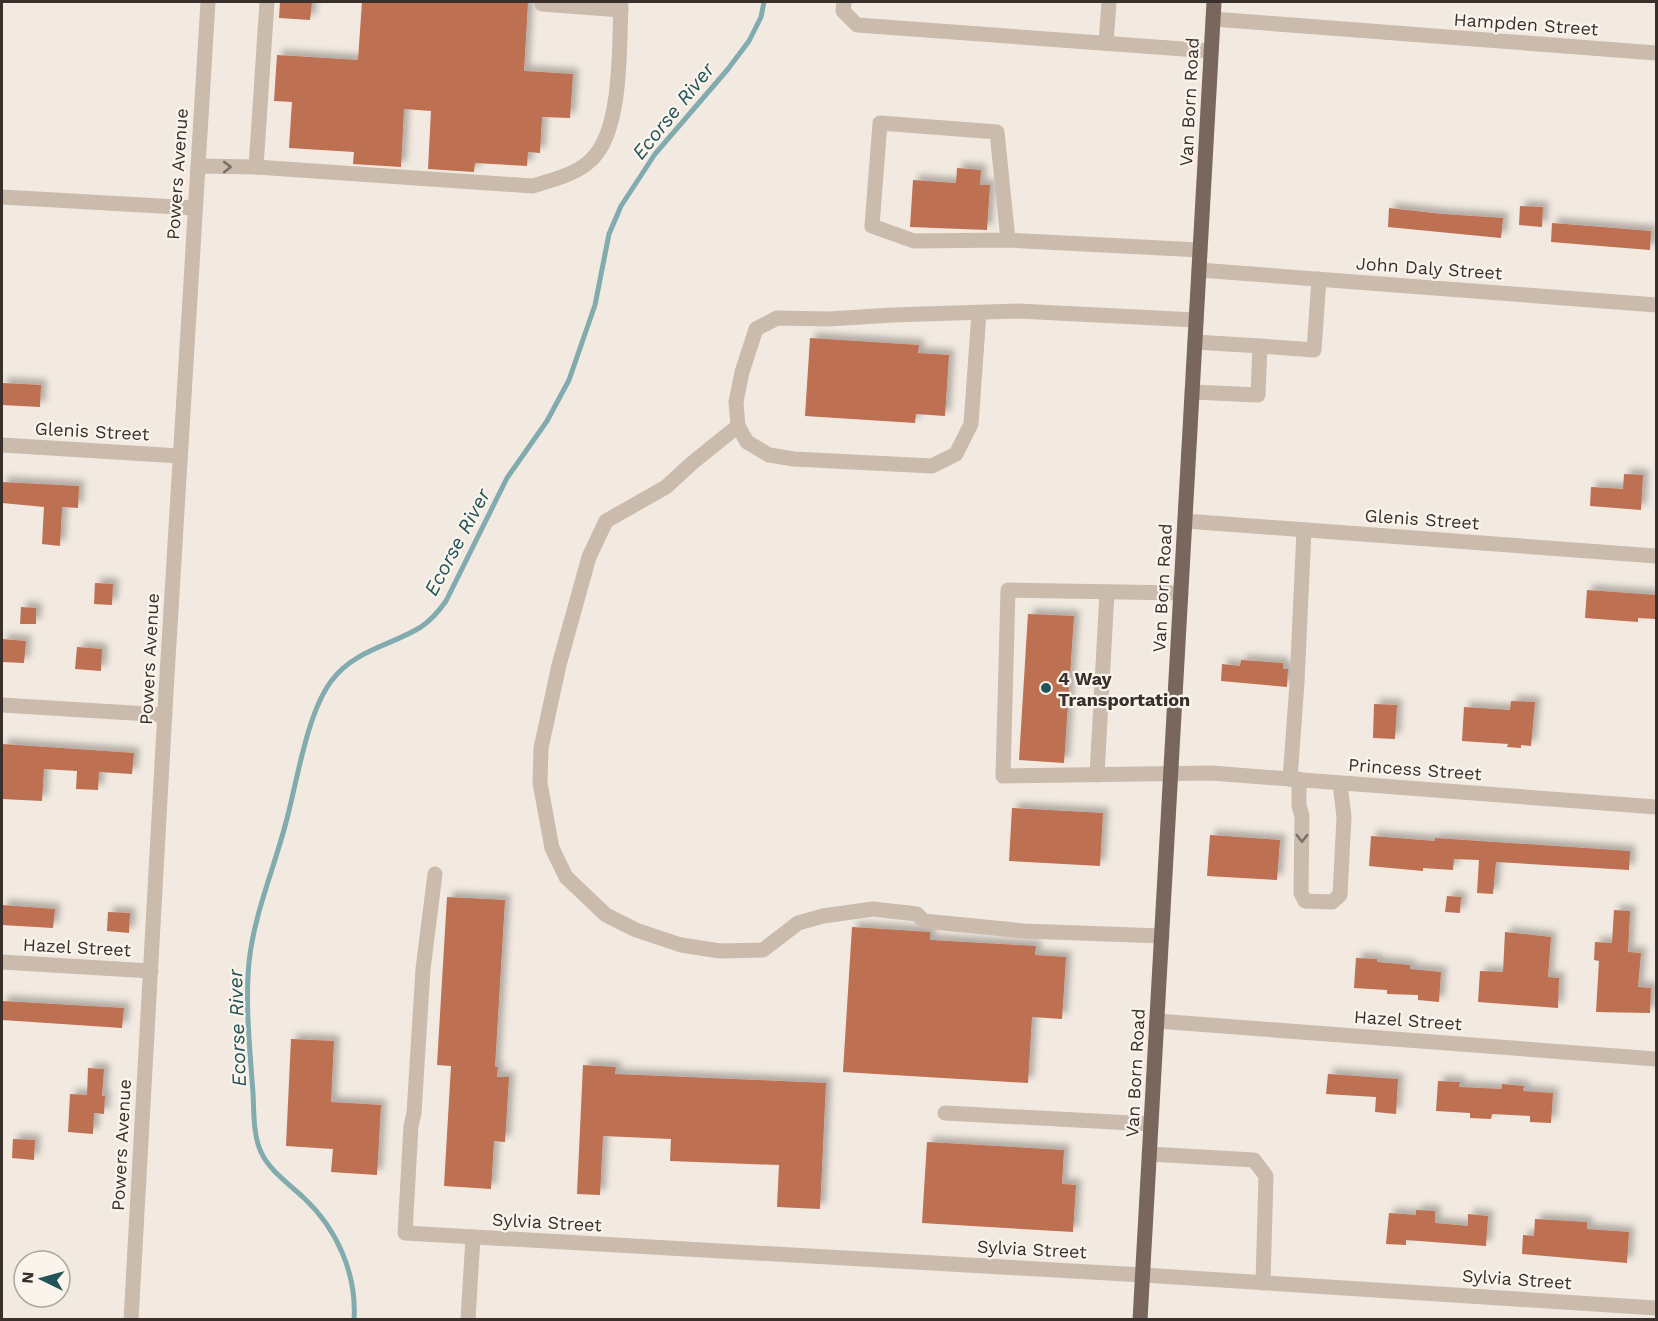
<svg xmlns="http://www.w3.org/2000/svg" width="1658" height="1321" font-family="'Work Sans',sans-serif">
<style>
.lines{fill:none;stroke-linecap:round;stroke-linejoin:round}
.stream{stroke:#81abae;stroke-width:5}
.building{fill:#be6f53;filter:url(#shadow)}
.minor{stroke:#cabbad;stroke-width:15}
.major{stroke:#79675e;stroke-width:15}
.oneway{stroke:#7a6f66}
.poi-dot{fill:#235458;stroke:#faf4ed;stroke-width:2}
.labels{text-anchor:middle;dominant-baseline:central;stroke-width:4.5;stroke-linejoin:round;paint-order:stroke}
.street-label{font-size:18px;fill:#39302b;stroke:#faf4ed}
.poi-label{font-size:18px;font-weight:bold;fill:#39302b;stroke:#faf4ed;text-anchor:start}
.water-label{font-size:20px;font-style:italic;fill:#235458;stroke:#faf4ed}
</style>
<defs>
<filter id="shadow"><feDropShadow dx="5.5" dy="-5.5" stdDeviation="3" flood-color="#0004"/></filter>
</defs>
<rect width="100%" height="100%" fill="#f2eae1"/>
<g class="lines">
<path class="stream" d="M354 1320C357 1274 337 1229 304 1198 289 1184 269 1170 261 1152 253 1135 254 1112 253 1093 250 1050 245 1005 249 962 254 915 273 871 285 826 297 784 306 714 332 680 355 650 390 646 421 627 431 620 439 611 446 601L507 478 547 421 569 380 595 305 609 234 621 206 655 154 728 69 749 41 761 17 764 2"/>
</g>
<g class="building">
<polygon points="280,2 312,2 310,20 279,18"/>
<polygon points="362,2 528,2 524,71 573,74 570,118 542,117 540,153 528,152 527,166 475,163 474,172 428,169 431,111 404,109 401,167 353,164 354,152 289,148 292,102 274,101 277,55 358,60"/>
<polygon points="957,168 981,170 980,185 990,185 987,230 910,227 913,180 956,183"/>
<polygon points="1520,206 1543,207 1542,227 1519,225"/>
<polygon points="1389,208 1442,214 1503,218 1501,238 1388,227"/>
<polygon points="1552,223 1651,231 1650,250 1551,242"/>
<polygon points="810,338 919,345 918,353 949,355 945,416 916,414 915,423 805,416"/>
<polygon points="2,383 41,385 40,407 2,405"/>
<polygon points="1624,474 1643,475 1641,510 1590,506 1591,487 1623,489"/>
<polygon points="2,482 79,486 78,508 62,507 60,546 42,544 44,507 2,503"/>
<polygon points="95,583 113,584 112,605 94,604"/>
<polygon points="1587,590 1656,595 1656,619 1638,618 1638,622 1585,618"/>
<polygon points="21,607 36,608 36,624 20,624"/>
<polygon points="1028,614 1074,616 1064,763 1019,760"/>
<polygon points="2,639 26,641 24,663 2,662"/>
<polygon points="77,647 102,649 101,671 75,669"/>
<polygon points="1241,660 1283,663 1283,669 1288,669 1287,687 1221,681 1222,664 1240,666"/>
<polygon points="1511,701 1535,702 1531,746 1521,745 1521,748 1507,747 1508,744 1462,741 1464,707 1510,710"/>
<polygon points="1374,704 1397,705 1395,739 1373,738"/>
<polygon points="2,744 134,753 132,774 99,772 98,790 76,789 77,771 44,769 42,801 2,799"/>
<polygon points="1012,808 1103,813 1100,866 1009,861"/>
<polygon points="1210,835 1280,840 1277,880 1207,876"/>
<polygon points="1371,836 1435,841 1435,838 1630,851 1629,870 1496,862 1493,894 1477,893 1479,860 1454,859 1453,870 1423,868 1423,871 1369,866"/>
<polygon points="1447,896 1461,897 1460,913 1445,912"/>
<polygon points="447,897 505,900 495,1067 498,1067 497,1077 509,1077 505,1142 494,1141 491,1189 444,1186 451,1066 437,1065"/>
<polygon points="2,905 55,909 53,928 2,925"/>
<polygon points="1614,910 1630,911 1628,952 1641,953 1638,987 1651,988 1650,1013 1596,1012 1599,961 1594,960 1595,942 1612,943"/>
<polygon points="108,912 130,913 129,933 107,931"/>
<polygon points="852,927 930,932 930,940 1036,946 1035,955 1066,957 1062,1019 1032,1017 1028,1083 843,1072"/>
<polygon points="1505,932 1551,937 1548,977 1559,978 1558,1008 1478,1002 1480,971 1503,972"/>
<polygon points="1356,958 1377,959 1377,962 1410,965 1410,969 1441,972 1439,1002 1418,1000 1418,995 1387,994 1387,990 1354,988"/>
<polygon points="2,1001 124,1008 122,1028 2,1020"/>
<polygon points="291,1039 334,1041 331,1102 381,1105 377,1175 331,1172 333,1149 286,1146"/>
<polygon points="583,1065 616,1067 615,1074 826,1083 820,1209 777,1207 779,1165 670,1161 671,1139 603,1136 600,1195 577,1194"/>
<polygon points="88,1068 104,1069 102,1096 105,1096 104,1114 94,1113 93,1134 68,1132 70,1094 87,1095"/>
<polygon points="1328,1074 1398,1079 1396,1114 1375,1112 1376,1097 1326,1094"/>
<polygon points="1438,1081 1460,1082 1459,1087 1502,1089 1502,1084 1524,1086 1523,1091 1553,1093 1551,1123 1530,1122 1530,1116 1492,1114 1491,1119 1470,1118 1470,1113 1436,1111"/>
<polygon points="13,1139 35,1140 34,1160 12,1158"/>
<polygon points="927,1142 1064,1150 1062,1184 1076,1185 1073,1232 922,1223"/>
<polygon points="1416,1210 1435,1211 1435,1223 1468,1226 1468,1214 1488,1216 1486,1246 1406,1240 1406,1245 1386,1244 1389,1213 1416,1215"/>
<polygon points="1535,1219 1587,1222 1587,1229 1629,1232 1627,1263 1522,1254 1523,1235 1534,1236"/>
</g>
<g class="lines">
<g class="minor">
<polyline points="844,2 843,11 857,25 1211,51"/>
<polyline points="542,4 621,10"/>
<polyline points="1213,19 1656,53"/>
<polyline points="1106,43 1109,2"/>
<path d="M198 166 256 167 533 186C554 179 576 175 592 159 623 129 619 43 621 2"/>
<polyline points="256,167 267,2"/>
<polyline points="2,197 195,208"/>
<polyline points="1008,240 914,241 872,226 880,123 997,132 1008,240 1200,250"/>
<polyline points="1199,270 1656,305"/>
<polyline points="979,313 971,424 956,454 932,466 794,459 769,455 747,442 738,426 736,402 742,372 756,329 777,318 829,319 892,315 1018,311 1196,320"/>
<polyline points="1260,346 1314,350 1319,279"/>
<polyline points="1192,392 1258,395 1260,346 1195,342"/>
<polyline points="738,426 692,463 666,487 606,521 589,557 559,665 541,748 540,783 552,848 566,877 606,915 636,930 681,945 720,951 763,950 798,923 823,916 873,909 917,914 924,921 1024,931 1162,936"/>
<polyline points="2,445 180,456"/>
<polyline points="1185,521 1656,556"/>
<polyline points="1181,593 1008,590 1003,776 1211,773 1656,807"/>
<polyline points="2,705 165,715"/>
<polyline points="1097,775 1107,592"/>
<polyline points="1290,779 1297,683 1304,530"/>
<polyline points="1299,779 1299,806 1302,816 1301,893 1305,901 1332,902 1340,895 1344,817 1340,783"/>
<polyline points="435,874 423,969 414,1113 411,1126 405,1233 1143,1275 1656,1308"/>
<polyline points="2,962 151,971"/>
<polyline points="1157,1021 1656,1059"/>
<polyline points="945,1113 1151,1124"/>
<polyline points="1149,1154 1254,1160 1266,1176 1263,1283"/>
<polyline points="131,1320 166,692 208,2"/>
<polyline points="468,1320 473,1237"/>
</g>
<polyline class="major" points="1140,1320 1214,2"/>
</g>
<defs><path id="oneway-chevron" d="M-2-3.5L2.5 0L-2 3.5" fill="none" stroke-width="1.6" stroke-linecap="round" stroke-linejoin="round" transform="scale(1.5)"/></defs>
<g class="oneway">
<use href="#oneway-chevron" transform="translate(227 167)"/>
<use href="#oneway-chevron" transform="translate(1302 838) rotate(90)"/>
</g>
<circle class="poi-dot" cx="1046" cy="688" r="6"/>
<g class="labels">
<g class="street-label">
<text transform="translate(1526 24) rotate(4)">Hampden Street</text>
<text transform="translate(1189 102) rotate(-87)">Van Born Road</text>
<text transform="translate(177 174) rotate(-86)">Powers Avenue</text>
<text transform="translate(1429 268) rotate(4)">John Daly Street</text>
<text transform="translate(92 431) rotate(3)">Glenis Street</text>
<text transform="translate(1422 519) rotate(4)">Glenis Street</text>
<text transform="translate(1162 588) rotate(-87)">Van Born Road</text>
<text transform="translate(149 659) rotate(-87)">Powers Avenue</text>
<text transform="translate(1415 769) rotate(4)">Princess Street</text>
<text transform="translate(77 947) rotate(3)">Hazel Street</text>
<text transform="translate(1408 1020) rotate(4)">Hazel Street</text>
<text transform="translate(1135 1073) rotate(-87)">Van Born Road</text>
<text transform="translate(121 1145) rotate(-87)">Powers Avenue</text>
<text transform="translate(547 1222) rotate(3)">Sylvia Street</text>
<text transform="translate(1032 1249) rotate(3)">Sylvia Street</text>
<text transform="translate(1517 1279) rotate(4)">Sylvia Street</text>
</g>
<g class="poi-label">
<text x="1058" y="678">4 Way<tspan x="1058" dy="21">Transportation</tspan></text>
</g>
<g class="water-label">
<text transform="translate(673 111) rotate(-51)">Ecorse River</text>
<text transform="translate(457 542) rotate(-62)">Ecorse River</text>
<text transform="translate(237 1028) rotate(-92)">Ecorse River</text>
</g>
</g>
<rect width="1658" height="1321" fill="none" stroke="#39302b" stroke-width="6"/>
<g transform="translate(42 1279) rotate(275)"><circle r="28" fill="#faf4ed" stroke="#ada69f" stroke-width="1.5"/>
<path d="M0-4.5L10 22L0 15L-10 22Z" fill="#235458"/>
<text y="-9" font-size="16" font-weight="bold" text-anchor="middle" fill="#39302b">N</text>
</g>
</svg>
